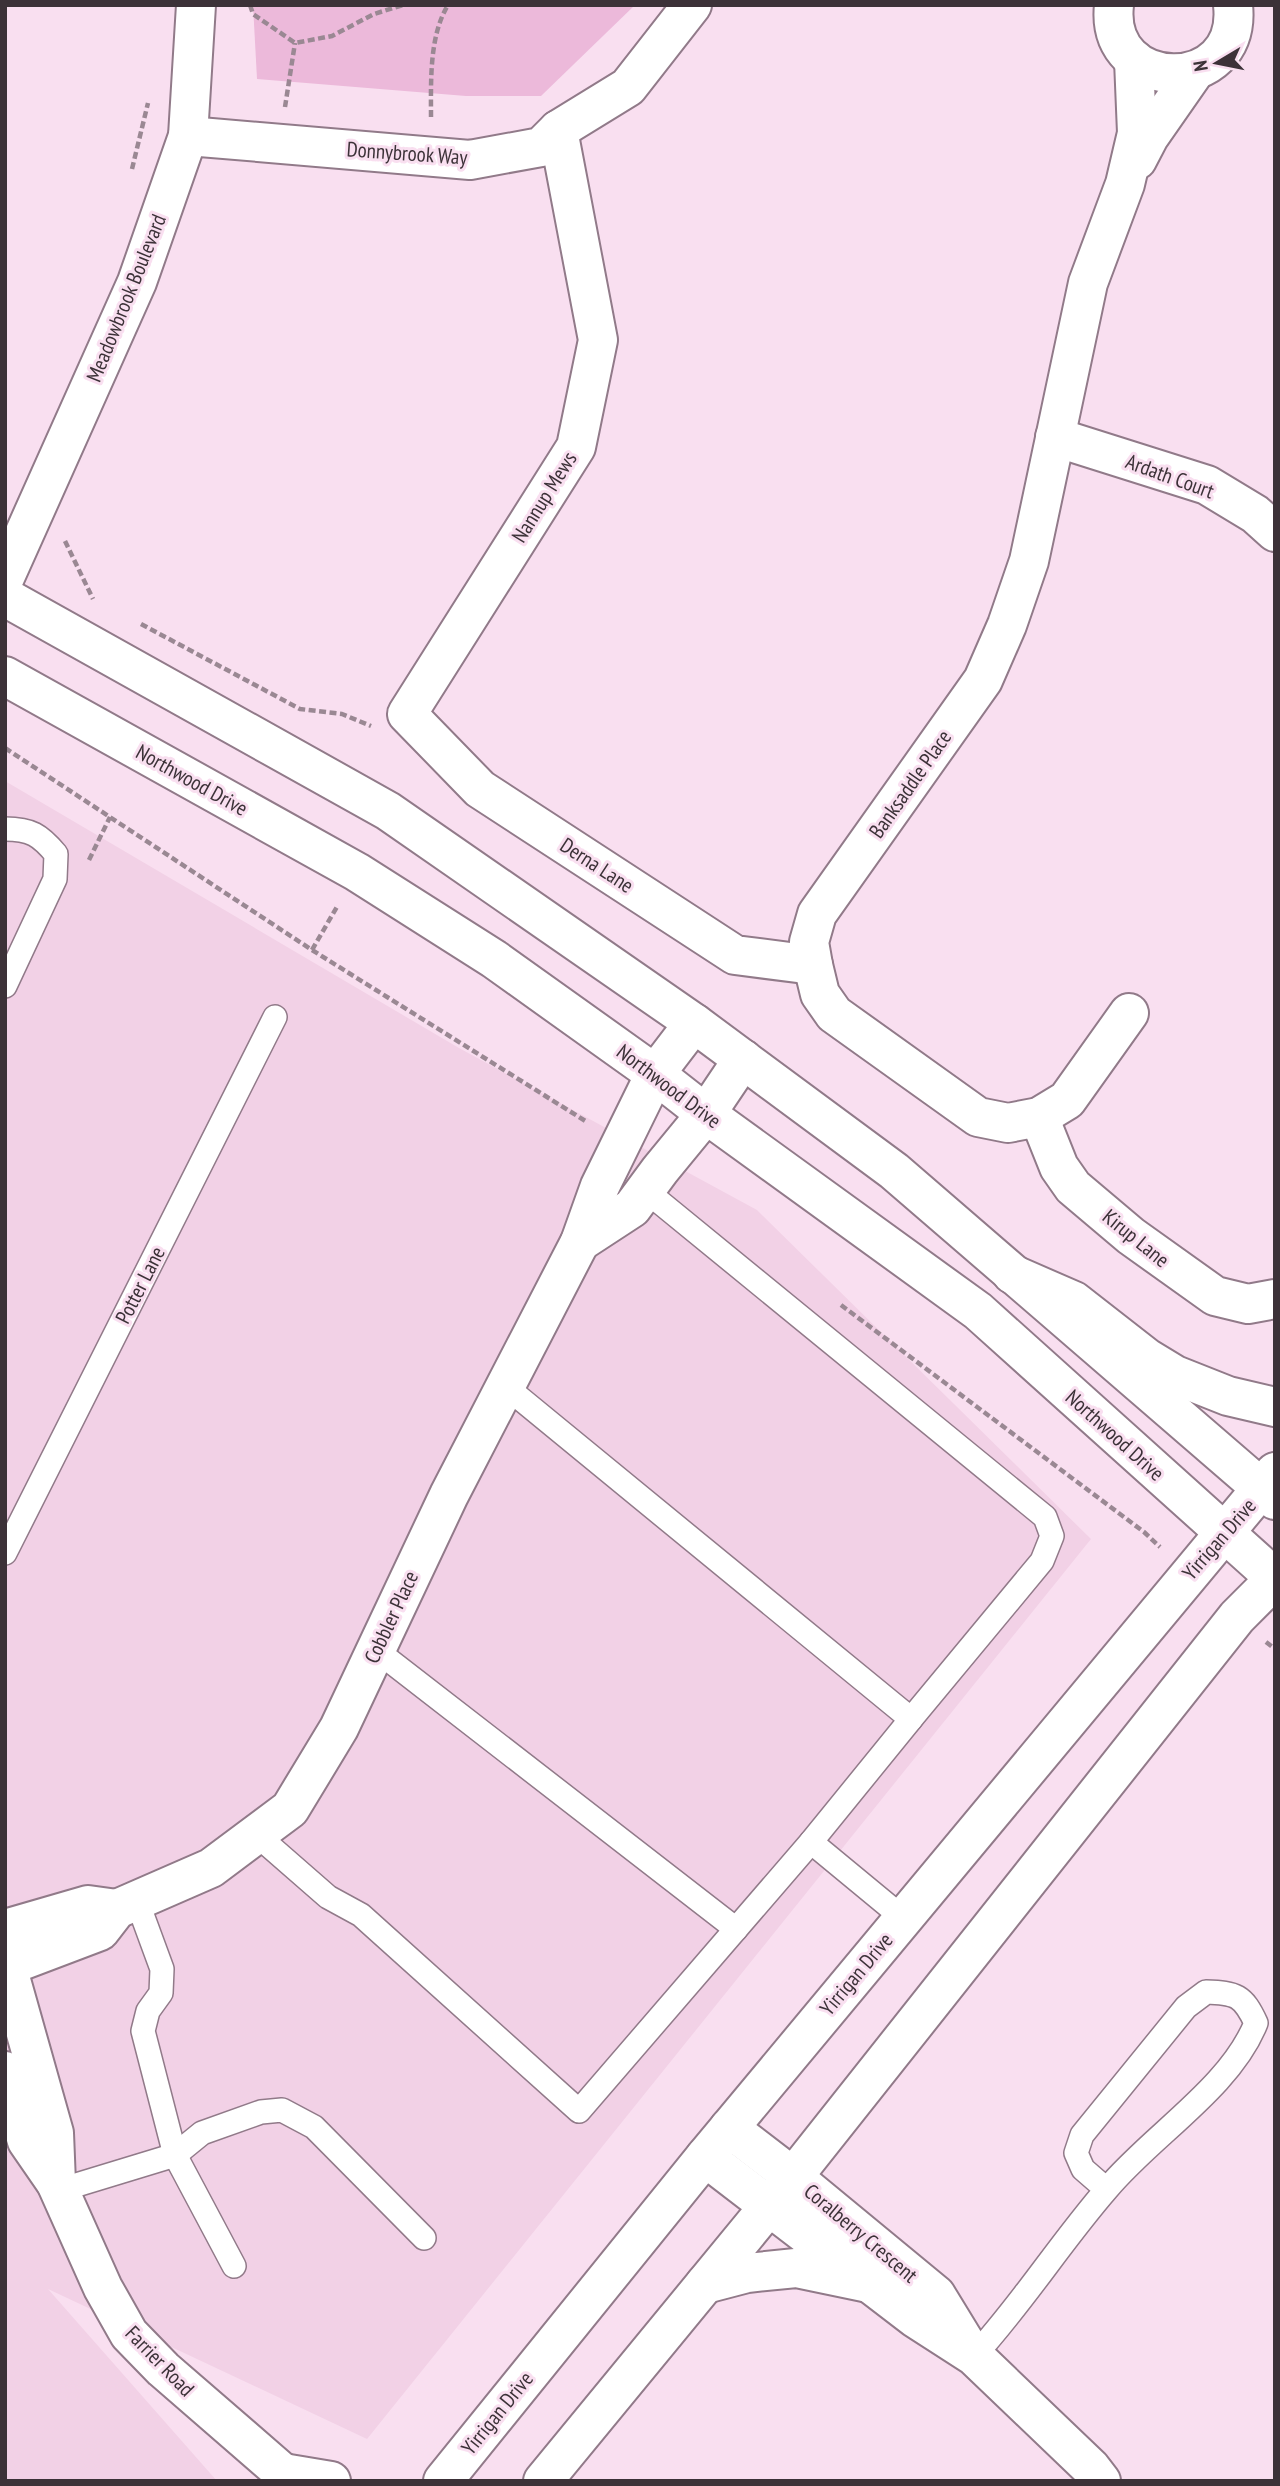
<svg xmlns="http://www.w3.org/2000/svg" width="1280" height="2486" font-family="'PT Sans Narrow',sans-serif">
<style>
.built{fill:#f2d1e6}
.green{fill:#ecb9da}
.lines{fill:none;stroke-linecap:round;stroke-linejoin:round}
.service-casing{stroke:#917a89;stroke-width:26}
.minor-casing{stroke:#917a89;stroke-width:42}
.tertiary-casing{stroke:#917a89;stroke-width:42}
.primary-casing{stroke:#917a89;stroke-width:42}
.path{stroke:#9a8893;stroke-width:4.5;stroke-dasharray:7 3.5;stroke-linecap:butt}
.service{stroke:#fff;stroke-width:23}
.minor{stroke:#fff;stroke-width:38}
.tertiary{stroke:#fff;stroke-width:38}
.primary{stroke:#fff;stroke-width:38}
.labels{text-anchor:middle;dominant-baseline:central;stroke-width:6;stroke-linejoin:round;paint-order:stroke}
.street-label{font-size:21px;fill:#3c3238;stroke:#f9dff0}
</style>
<rect width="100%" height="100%" fill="#f9dff0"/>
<polygon class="built" points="5,781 459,1048 757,1210 1091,1539 367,2439 48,2289 217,2481 5,2481"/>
<polygon class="green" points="253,5 635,5 541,96 466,96 257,79"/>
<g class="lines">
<defs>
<g id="service">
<path d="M5 829C31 829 40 835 56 854L55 879 5 986"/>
<polyline points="645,1190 1045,1517 1052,1536 1042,1561 911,1719"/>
<polyline points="505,1386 911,1719 811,1842 903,1918"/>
<polyline points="5,1553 275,1017"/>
<polyline points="376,1650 736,1929"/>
<polyline points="257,1835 328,1897 361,1915 579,2111 811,1842"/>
<polyline points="137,1901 162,1969 161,1993 148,2011 143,2031 175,2155 234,2266"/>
<polyline points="60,2190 175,2155 202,2133 261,2112 282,2110 314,2127 424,2238"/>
<path d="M974 2356C1022 2304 1060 2243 1107 2189 1152 2135 1230 2088 1256 2023 1243 1995 1236 1993 1206 1992L1186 2007 1082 2135 1076 2153 1083 2169 1106 2189"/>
</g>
<g id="minor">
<path d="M1114 5C1104 95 1243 97 1233 5"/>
<polyline points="558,130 598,340 576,447 407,714 480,789 735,955 813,965"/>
<polyline points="188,136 470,160 541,147 558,130 628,87 692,5"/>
<polyline points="1137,160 1149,137 1195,71"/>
<polyline points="1055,437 1207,485 1255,514 1275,532"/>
<polyline points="1129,1013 1067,1100 1039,1117 1008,1123 978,1117 834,1014 820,994 813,965 809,942 817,914 983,680 1007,625 1029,561 1088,283 1125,184 1137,133 1134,60"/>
<polyline points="1039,1117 1059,1167 1073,1187 1131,1236 1215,1296 1248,1304 1275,1299"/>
<polyline points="580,1242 632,1208 660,1170 706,1114 743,1059"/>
<polyline points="5,1929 88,1905 117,1909"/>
<polyline points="5,1967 100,1931 117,1909 211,1868 290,1809 339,1728 449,1495 580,1242 600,1186 655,1074 694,1023"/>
<polyline points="729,2128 793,2177 936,2295 969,2349"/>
<polyline points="705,2157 915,2318 974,2356 1091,2468 1101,2481"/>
</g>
<g id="tertiary">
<polyline points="5,577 137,282 188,136 196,5"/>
<polyline points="5,597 388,811 694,1023 894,1171 1275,1500"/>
<polyline points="5,676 357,872 494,959 655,1074 706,1114 978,1311 1275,1578"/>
<polyline points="5,1959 54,2133 56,2183"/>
<polyline points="5,2071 27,2141 56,2183 103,2288 129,2334 163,2369 283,2473 288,2481"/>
<polyline points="283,2473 331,2481"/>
</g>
<g id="primary">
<polyline points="1012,1274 1074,1301 1147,1358 1175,1375 1228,1396 1275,1407"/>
<polyline points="705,2284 747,2273 796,2268 868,2283"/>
<polyline points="443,2481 705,2157 1275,1472"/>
<polyline points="543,2481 793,2177 1237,1617 1275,1579"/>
</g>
</defs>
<use href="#service" class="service-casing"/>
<use href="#minor" class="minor-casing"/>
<use href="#tertiary" class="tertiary-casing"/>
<use href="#primary" class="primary-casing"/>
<g class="path">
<polyline points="250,5 253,14 295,43 332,36 374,14 403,5"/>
<polyline points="285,107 295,43"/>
<path d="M431 117C431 82 429 36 448 5"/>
<polyline points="132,169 148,103"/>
<polyline points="65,541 93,599"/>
<polyline points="141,624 300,709 342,714 371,726"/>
<polyline points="5,748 312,950 587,1122"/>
<polyline points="89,860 110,817"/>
<polyline points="312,950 338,905"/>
<polyline points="841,1305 1144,1532 1160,1547"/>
<polyline points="1266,1642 1275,1649"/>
</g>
<use href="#service" class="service"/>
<use href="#minor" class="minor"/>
<use href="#tertiary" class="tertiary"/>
<use href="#primary" class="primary"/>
</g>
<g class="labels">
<g class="street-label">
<text transform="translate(407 153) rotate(4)">Donnybrook Way</text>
<text transform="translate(126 298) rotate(-68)">Meadowbrook Boulevard</text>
<text transform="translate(1170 476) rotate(20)">Ardath Court</text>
<text transform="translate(544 497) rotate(-58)">Nannup Mews</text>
<text transform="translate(192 780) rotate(29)">Northwood Drive</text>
<text transform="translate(910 784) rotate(-55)">Banksaddle Place</text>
<text transform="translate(597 865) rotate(33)">Derna Lane</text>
<text transform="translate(669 1086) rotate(37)">Northwood Drive</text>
<text transform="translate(1136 1238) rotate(39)">Kirup Lane</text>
<text transform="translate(140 1285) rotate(-63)">Potter Lane</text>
<text transform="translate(1115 1435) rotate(42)">Northwood Drive</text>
<text transform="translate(1219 1539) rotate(-49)">Yirrigan Drive</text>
<text transform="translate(391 1617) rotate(-65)">Cobbler Place</text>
<text transform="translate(856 1974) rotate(-50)">Yirrigan Drive</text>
<text transform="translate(861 2233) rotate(40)">Coralberry Crescent</text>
<text transform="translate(160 2361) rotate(46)">Farrier Road</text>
<text transform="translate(497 2413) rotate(-51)">Yirrigan Drive</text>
</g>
</g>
<rect width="1280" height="2486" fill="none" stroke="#3c3238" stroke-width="14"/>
<g transform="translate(1217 63) rotate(260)" stroke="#f9dff0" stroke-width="5" paint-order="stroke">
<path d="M0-5L12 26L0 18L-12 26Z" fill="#3c3238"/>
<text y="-10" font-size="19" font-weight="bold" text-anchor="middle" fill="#3c3238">N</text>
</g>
</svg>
